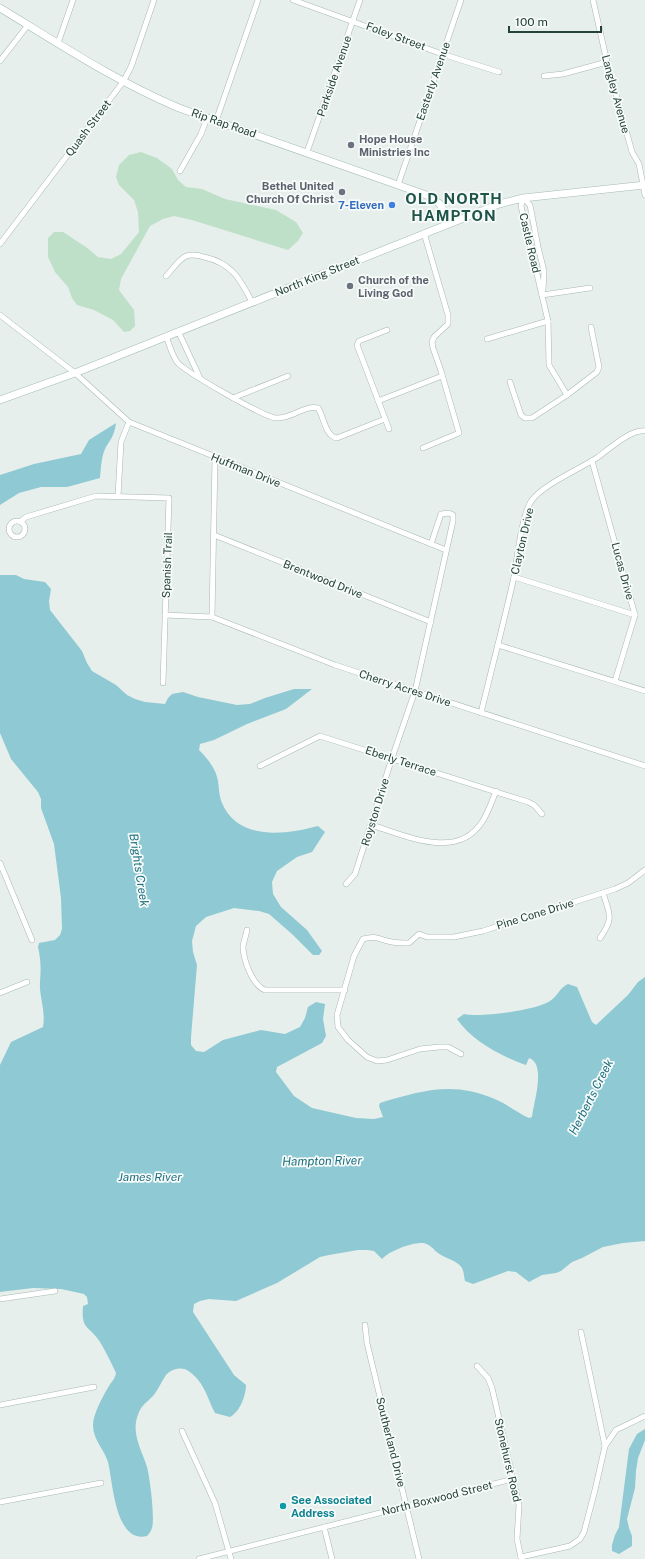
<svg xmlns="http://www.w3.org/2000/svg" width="645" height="1559" font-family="'Public Sans',sans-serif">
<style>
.green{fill:#bfe0c8}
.water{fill:#8ec9d4}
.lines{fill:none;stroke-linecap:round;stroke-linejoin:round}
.minor-casing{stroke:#a8b8b2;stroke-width:6}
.secondary-casing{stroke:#a4bbb3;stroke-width:8}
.minor{stroke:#fff;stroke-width:5}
.secondary{stroke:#fff;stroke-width:7}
.worship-dot{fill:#6b7280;stroke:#f7fbf9;stroke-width:1.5}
.shop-dot{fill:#3f7fe0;stroke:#f7fbf9;stroke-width:1.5}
.culture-dot{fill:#0f9aa8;stroke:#f7fbf9;stroke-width:1.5}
.labels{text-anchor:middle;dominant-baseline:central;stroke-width:3.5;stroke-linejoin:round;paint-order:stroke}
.street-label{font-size:11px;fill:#24423a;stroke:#f7fbf9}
.worship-label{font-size:11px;font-weight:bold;fill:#5b616d;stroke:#f7fbf9;text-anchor:start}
.shop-label{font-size:11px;font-weight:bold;fill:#366cbe;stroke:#f7fbf9;text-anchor:end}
.culture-label{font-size:11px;font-weight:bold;fill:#0d838f;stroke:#f7fbf9;text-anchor:start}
.water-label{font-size:12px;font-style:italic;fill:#1c6f80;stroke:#f7fbf9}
.district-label{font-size:15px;font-weight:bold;letter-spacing:1px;fill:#1f5548;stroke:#f7fbf9}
</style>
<rect width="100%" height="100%" fill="#e6efeb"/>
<polygon class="green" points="141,152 157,158 172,169 178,180 186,187 202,189 225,199 276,210 296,222 303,233 298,241 288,250 192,220 174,216 163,219 150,226 121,279 119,290 134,310 135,326 130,331 124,332 113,320 94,310 77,305 72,298 68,287 55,272 48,257 48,238 54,232 63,232 86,247 98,257 111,259 121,254 139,232 138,212 134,200 119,185 116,177 119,165 129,155"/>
<g class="water">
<path d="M116 423C114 437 111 438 105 449 101 458 101 469 100 478L67 487H41L19 493 0 505V475L34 464 81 454 89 440Z"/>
<path d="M0 575H16L24 579 45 582 51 589 49 601 50 610 82 651 87 663 92 671 116 685 127 695 135 699 145 702 165 704 168 698 172 694 183 692 198 697 237 705 250 704 265 698 294 689H312L286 709 247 724 214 740 200 744 199 750C208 759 216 769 218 781 219 788 219 796 222 803 238 841 285 835 318 826L325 832 312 852 297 857 277 871 272 882 273 894 281 907 307 930 322 951 319 955H313L292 934 269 914 259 911 234 908 206 917 196 926 192 941 193 952 197 965 191 1037V1045L196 1051 204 1052 223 1040 261 1030 285 1034 300 1027 305 1018 308 1007 316 1002 325 1004 323 1019 326 1036 322 1043 277 1067 276 1072 294 1096 312 1108 356 1118 374 1119 383 1117 379 1106 380 1103C424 1090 454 1081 497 1100 508 1105 518 1113 529 1118L532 1117C533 1104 547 1064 529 1058L526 1065C502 1057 471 1040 457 1019L464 1014C480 1018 537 1010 550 1001 558 996 559 988 568 984L577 987 592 1022 596 1025 628 995 638 982 645 977V1241L623 1243 603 1247 582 1258 572 1262 561 1271 556 1273 542 1275 529 1282 516 1272 508 1271 473 1284 465 1281C464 1277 464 1272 462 1268 457 1260 446 1259 438 1253 433 1249 430 1244 423 1243 412 1242 389 1251 382 1259L374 1251 367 1250H358L329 1255 320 1257 277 1283 236 1301 209 1299 200 1301 194 1304 193 1312 234 1375 246 1385C246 1395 240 1412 230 1417L215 1413C207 1397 205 1384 190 1372 183 1366 172 1368 166 1375 161 1382 158 1390 153 1396 148 1401 142 1405 139 1412 130 1432 141 1448 147 1467 150 1478 155 1518 152 1528 151 1531 149 1534 147 1536 115 1544 113 1482 108 1462 104 1449 93 1440 93 1425 93 1414 103 1396 109 1386 112 1381 115 1379 116 1373 111 1362 106 1352 100 1342 89 1325 81 1331 83 1306L88 1304 87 1297 84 1294 61 1289 33 1288 0 1292V1065L11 1042 43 1027C46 1011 39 997 40 982 41 968 41 961 38 947L39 943 55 940 60 935 62 929 61 898 54 844 41 808V799L38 792 11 759 0 733Z"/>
<polygon points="645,1429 645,1440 638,1458 636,1471 635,1488 627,1519 629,1528 632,1536 632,1546 619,1554 612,1551 612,1545 615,1535 619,1527 629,1449 637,1434"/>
</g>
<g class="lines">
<defs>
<g id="minor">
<polyline points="293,0 442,54 499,72"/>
<polyline points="593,0 607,62 632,152 639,164 645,195"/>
<polyline points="58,43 73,0"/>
<polyline points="0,61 28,25"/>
<polyline points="544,76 563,74 607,62"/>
<polyline points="216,121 258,0"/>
<polyline points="307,152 360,0"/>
<polyline points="180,171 201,134 207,118"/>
<polyline points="398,185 461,0"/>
<polyline points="523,198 521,206 548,321 549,365 567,395"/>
<polyline points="523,198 530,205 538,247 544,271 543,290"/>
<polyline points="0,244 123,82 131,67 154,0"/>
<path d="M166 276C172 270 178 260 186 256 192 254 198 255 204 257 232 263 240 279 252 302"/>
<polyline points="542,295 590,288"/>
<polyline points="0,315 75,373 129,422 446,550"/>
<polyline points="387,330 359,341 357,345 389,429"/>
<polyline points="178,331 200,378"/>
<path d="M166 336C169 344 172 355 177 362 185 372 264 417 276 418 291 419 304 405 318 408 324 417 325 436 337 438L385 419"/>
<polyline points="487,339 548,321"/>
<polyline points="510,382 521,415 525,418 532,418 567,395 597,372 599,367 591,327"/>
<polyline points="233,398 288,376"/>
<polyline points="378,401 442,376"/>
<polyline points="423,448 459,433 441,371 433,348 432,342 434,337 448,324 448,315 424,233"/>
<polyline points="592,461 635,615 615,681"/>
<polyline points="118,496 121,442 129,422"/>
<circle cx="17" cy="529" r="8"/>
<polyline points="21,521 26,517 96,496 169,498 163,683"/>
<polyline points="214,535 431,622"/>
<polyline points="514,577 635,615"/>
<polyline points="165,615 212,617 335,665 645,766"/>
<polyline points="212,617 215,458"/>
<polyline points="498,645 645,691"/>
<path d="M481 713C492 667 504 622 514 577 517 559 522 513 532 500 544 484 580 469 598 457 609 449 631 429 645 431"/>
<polyline points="260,766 320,736 528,802 534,805 542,814"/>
<path d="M371 825C405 835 457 861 482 822 488 813 492 801 496 791"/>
<polyline points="0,863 32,940"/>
<polyline points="346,884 355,874 392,758 415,691 453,521 453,515 449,513 441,514 431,544"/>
<path d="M247 930C246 935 244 941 243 946 243 959 252 985 265 990H345"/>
<path d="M600 938C614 918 610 915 603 893"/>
<polyline points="0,993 27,982"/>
<path d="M461 1054 448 1047H439L420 1049 387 1060 377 1061 367 1057 348 1040 338 1027 337 1015 354 956 363 939C377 935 380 940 392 942 398 943 404 943 409 943L419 934 427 937H454L483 931 615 889 628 883 645 870"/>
<polyline points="0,1299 55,1291"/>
<polyline points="365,1325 367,1343 419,1559"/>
<polyline points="581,1332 605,1446"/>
<polyline points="477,1366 488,1378 492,1388 519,1505 517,1539 521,1558"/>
<polyline points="0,1405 94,1387"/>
<polyline points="182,1431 215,1503 231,1559"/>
<polyline points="0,1502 101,1483"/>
<polyline points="324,1527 332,1559"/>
<polyline points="521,1557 570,1546 580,1539 584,1532 595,1490 605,1446 616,1430 645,1416"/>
<polyline points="199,1559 513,1479"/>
</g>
<g id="secondary">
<path d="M0 8C58 43 115 81 179 108L429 196 440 204 450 223"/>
<polyline points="0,400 75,373 499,204 523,198 645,185"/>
</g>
</defs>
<use href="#minor" class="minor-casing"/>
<use href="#secondary" class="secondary-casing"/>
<use href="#minor" class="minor"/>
<use href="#secondary" class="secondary"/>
</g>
<g class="worship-dot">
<circle cx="351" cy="145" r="4"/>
<circle cx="342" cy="192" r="4"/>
<circle cx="350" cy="286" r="4"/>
</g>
<circle class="shop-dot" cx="392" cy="205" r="4"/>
<circle class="culture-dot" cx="283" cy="1506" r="4"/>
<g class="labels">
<g class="street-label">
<text transform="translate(396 36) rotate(20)">Foley Street</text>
<text transform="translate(334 76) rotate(-71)">Parkside Avenue</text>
<text transform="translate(433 81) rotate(-71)">Easterly Avenue</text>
<text transform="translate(616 94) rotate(75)">Langley Avenue</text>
<text transform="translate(224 123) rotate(19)">Rip Rap Road</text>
<text transform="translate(88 128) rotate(-53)">Quash Street</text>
<text transform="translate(530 243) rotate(77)">Castle Road</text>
<text transform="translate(317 276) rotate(-22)">North King Street</text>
<text transform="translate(246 470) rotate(22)">Huffman Drive</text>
<text transform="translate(522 541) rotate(-77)">Clayton Drive</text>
<text transform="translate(167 565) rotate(-88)">Spanish Trail</text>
<text transform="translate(623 571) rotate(75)">Lucas Drive</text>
<text transform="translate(323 579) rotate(22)">Brentwood Drive</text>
<text transform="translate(405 688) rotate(18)">Cherry Acres Drive</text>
<text transform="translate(401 761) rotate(18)">Eberly Terrace</text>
<text transform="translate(375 812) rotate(-73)">Royston Drive</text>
<text transform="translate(535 914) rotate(-17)">Pine Cone Drive</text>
<text transform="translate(391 1442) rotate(76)">Southerland Drive</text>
<text transform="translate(508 1460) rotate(77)">Stonehurst Road</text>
<text transform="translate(437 1498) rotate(-14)">North Boxwood Street</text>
</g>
<g class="worship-label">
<text x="359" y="139">Hope House<tspan x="359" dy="13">Ministries Inc</tspan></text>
<text x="334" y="186" text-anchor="end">Bethel United<tspan x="334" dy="13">Church Of Christ</tspan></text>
<text x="358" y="280">Church of the<tspan x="358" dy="13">Living God</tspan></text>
</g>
<g class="shop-label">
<text x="384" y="205">7-Eleven</text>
</g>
<g class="culture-label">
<text x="291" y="1500">See Associated<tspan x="291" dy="13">Address</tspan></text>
</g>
<g class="water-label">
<text transform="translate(139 870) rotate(81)">Brights Creek</text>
<text transform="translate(591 1097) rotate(-63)">Herberts Creek</text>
<text transform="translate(322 1161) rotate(-1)">Hampton River</text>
<text x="150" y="1177">James River</text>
</g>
<g class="district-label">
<text x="454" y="198">OLD NORTH<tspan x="454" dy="17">HAMPTON</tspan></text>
</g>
</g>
<path d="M509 26v6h92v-6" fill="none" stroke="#24423a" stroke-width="2"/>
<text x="515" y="26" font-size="12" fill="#24423a" stroke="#f7fbf9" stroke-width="3" paint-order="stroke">100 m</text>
</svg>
